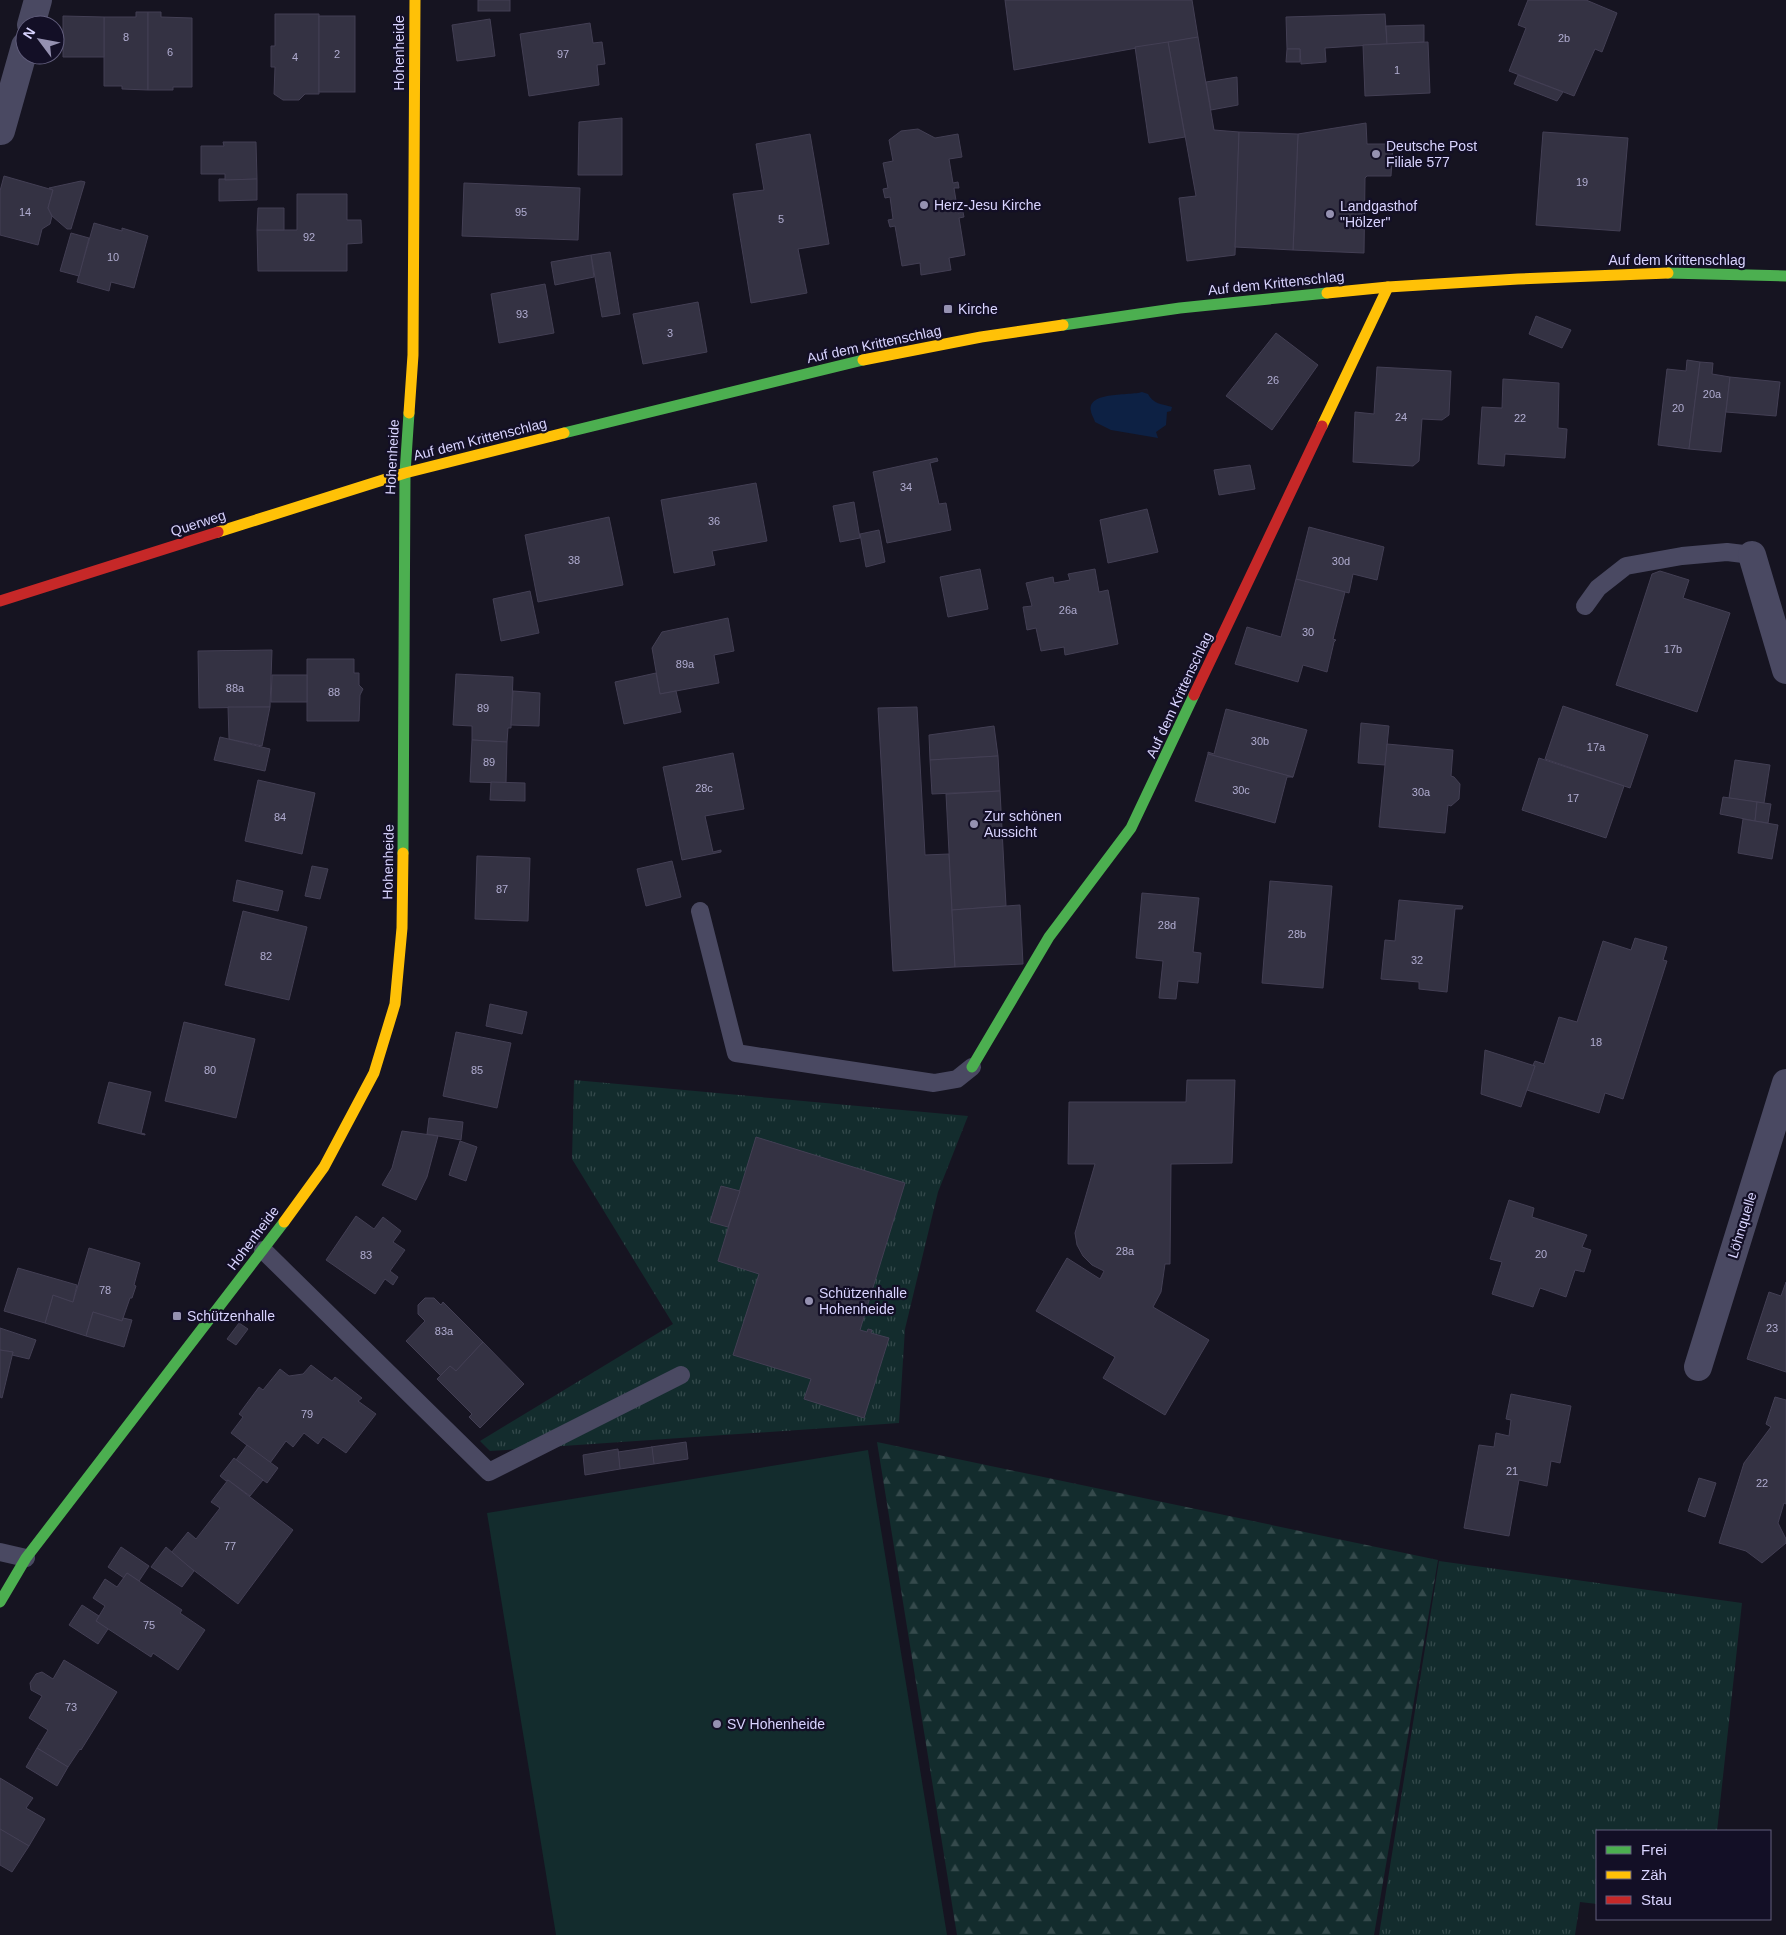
<svg xmlns="http://www.w3.org/2000/svg" width="1786" height="1935" font-family="Helvetica,sans-serif">
<style>
.grass{fill:url(#grass-tufts)}
.forest{fill:url(#forest-firs)}
.pitch{fill:#132c2d}
.water{fill:#0d2144}
.building{fill:#343243;stroke:#433f54}
.lines{fill:none;stroke-linecap:round;stroke-linejoin:round}
.lane{stroke:#4a4962;stroke-width:18}
.street{stroke:#4a4962;stroke-width:28}
.fast{stroke:#4caf50;stroke-width:11}
.slow{stroke:#ffc107;stroke-width:11}
.jam{stroke:#c62828;stroke-width:11}
.poi-dot{fill:#9591b1;stroke:#130f26;stroke-width:2}
.labels{text-anchor:middle;dominant-baseline:central;stroke-width:4.5;stroke-linejoin:round;paint-order:stroke}
.number-label{font-size:11px;fill:#b0acd0}
.street-label{font-size:14px;fill:#d9d4ff;stroke:#130f26}
.poi-label{font-size:14px;fill:#d9d4ff;stroke:#130f26;text-anchor:start}
</style>
<defs>
<pattern id="grass-tufts" width="24" height="20" patternUnits="userSpaceOnUse" patternTransform="scale(1.25)"><rect width="24" height="20" fill="#132c2d"/><path d="M3 7l-1-3M5 7V3M7 7l1-3M15 17l-1-3M17 17v-4M19 17l1-3" fill="none" stroke="#354a4c"/></pattern>
<pattern id="forest-firs" width="22" height="20" patternUnits="userSpaceOnUse" patternTransform="scale(1.25)"><rect width="22" height="20" fill="#132c2d"/><path d="M5 1l3.5 6h-7zM16 11l3.5 6h-7z" fill="#354a4c"/></pattern>
</defs>
<rect width="100%" height="100%" fill="#161421"/>
<g class="grass">
<polygon points="574,1080 968,1116 938,1192 905,1329 899,1423 490,1451 480,1441 673,1324 572,1159"/>
<polygon points="1439,1561 1742,1603 1717,1831 1597,1831 1597,1904 1580,1902 1575,1935 1379,1935"/>
</g>
<polygon class="forest" points="877,1442 1438,1560 1374,1935 957,1935"/>
<polygon class="pitch" points="868,1450 947,1935 556,1935 487,1513"/>
<path class="water" d="M1142 392 1148 394C1153 404 1162 404 1172 407L1171 411 1167 412 1166 425 1156 432 1158 438 1111 430 1095 422C1094 418 1091 414 1091 411 1087 391 1130 396 1142 392Z"/>
<g class="building">
<rect x="478" y="0" width="32" height="11"/>
<polygon points="1005,0 1192,0 1198,37 1014,70"/>
<polygon points="1528,0 1586,0 1617,13 1602,52 1595,49 1574,96 1509,71 1526,28 1518,25"/>
<polygon points="136,12 148,12 148,90 122,89 122,86 104,86 104,17 136,17"/>
<polygon points="148,12 161,12 161,17 192,18 192,87 173,87 173,90 148,90"/>
<polygon points="275,14 319,14 319,94 305,94 299,100 283,100 274,94 275,67 271,67 271,46 275,46"/>
<polygon points="1385,14 1387,44 1325,48 1326,62 1301,64 1300,49 1287,49 1286,17"/>
<polygon points="63,16 104,17 104,57 63,57"/>
<rect x="319" y="16" width="36" height="76"/>
<polygon points="490,19 495,56 457,61 452,25"/>
<polygon points="590,23 593,43 602,42 605,64 597,65 599,85 529,96 520,34"/>
<polygon points="1424,25 1424,42 1387,44 1386,26"/>
<polygon points="1198,37 1214,130 1239,132 1235,255 1187,261 1179,198 1196,196 1168,42"/>
<polygon points="1168,42 1185,137 1149,143 1135,47"/>
<polygon points="1428,42 1430,93 1365,96 1363,45"/>
<polygon points="1287,49 1300,49 1300,62 1286,62"/>
<polygon points="1518,75 1563,92 1557,101 1514,84"/>
<polygon points="1237,77 1238,105 1211,110 1206,82"/>
<polygon points="622,118 622,175 578,175 579,122"/>
<polygon points="1366,123 1367,144 1393,144 1391,176 1367,176 1365,178 1364,253 1293,250 1298,134"/>
<polygon points="918,129 935,138 958,134 962,157 949,159 953,183 958,182 959,188 954,188 958,213 963,212 964,217 959,218 965,255 949,258 951,270 921,275 920,263 902,266 895,226 890,227 888,220 893,219 890,197 885,198 883,189 888,188 883,163 893,161 889,140 901,131"/>
<polygon points="1239,132 1298,134 1293,250 1235,247"/>
<polygon points="1543,132 1628,138 1620,231 1536,225"/>
<polygon points="810,134 829,244 798,249 807,293 751,303 733,194 764,190 756,144"/>
<polygon points="223,142 256,142 257,179 225,180 225,174 201,174 201,146 224,146"/>
<polygon points="4,176 53,190 48,208 52,216 50,224 42,229 38,245 0,235 0,191"/>
<polygon points="219,179 225,179 225,180 257,179 257,200 219,201"/>
<polygon points="81,181 85,182 71,229 67,229 52,216 48,208 53,190 49,188"/>
<polygon points="464,183 580,188 578,240 462,236"/>
<polygon points="297,194 347,194 347,220 361,220 362,243 347,244 347,271 258,271 257,230 297,230"/>
<polygon points="258,208 284,208 284,230 257,230"/>
<polygon points="94,223 122,231 122,228 148,236 134,288 111,282 109,291 77,282"/>
<polygon points="71,233 89,238 79,276 60,271"/>
<polygon points="610,252 620,314 602,317 591,255"/>
<polygon points="591,255 594,277 555,285 551,262"/>
<polygon points="545,284 554,333 499,343 491,294"/>
<polygon points="698,302 707,352 643,364 633,314"/>
<polygon points="1536,316 1571,330 1562,348 1529,334"/>
<polygon points="1276,333 1318,365 1272,430 1226,396"/>
<polygon points="1687,360 1700,362 1689,449 1658,445 1667,369 1686,371"/>
<polygon points="1700,362 1713,363 1712,374 1730,377 1721,452 1689,449"/>
<polygon points="1377,367 1451,371 1449,415 1442,420 1422,419 1419,461 1413,466 1353,462 1355,412 1374,414"/>
<polygon points="1730,377 1780,382 1776,416 1726,412"/>
<polygon points="1503,379 1559,383 1558,428 1567,429 1565,458 1505,454 1504,466 1478,464 1482,407 1502,408"/>
<polygon points="937,458 938,461 930,463 939,504 946,503 951,530 887,543 873,472"/>
<polygon points="1250,465 1255,489 1219,495 1214,470"/>
<polygon points="756,483 767,541 712,551 715,565 674,573 661,500"/>
<polygon points="854,502 860,538 840,542 833,506"/>
<polygon points="1147,509 1158,552 1108,563 1100,520"/>
<polygon points="609,517 623,585 538,602 525,535"/>
<polygon points="1309,527 1384,547 1377,580 1353,574 1349,593 1296,579"/>
<polygon points="879,530 885,562 866,567 860,534"/>
<polygon points="980,569 988,609 948,617 940,577"/>
<polygon points="1095,569 1099,592 1108,590 1118,644 1065,655 1064,647 1041,651 1036,628 1027,630 1023,607 1032,606 1026,583 1053,577 1054,583 1070,580 1068,574"/>
<polygon points="1660,571 1689,580 1683,598 1730,613 1697,712 1616,685 1652,574"/>
<polygon points="1296,579 1345,592 1333,639 1336,640 1334,642 1327,672 1303,665 1298,682 1235,664 1247,627 1281,637"/>
<polygon points="530,591 539,633 501,641 493,599"/>
<polygon points="728,618 734,651 714,655 719,683 660,694 652,648 662,632"/>
<polygon points="272,650 270,707 199,708 198,651"/>
<polygon points="307,659 354,659 354,673 359,673 359,685 363,689 360,695 359,721 307,721"/>
<polygon points="656,673 660,694 676,691 681,712 624,724 615,682"/>
<polygon points="456,674 513,677 511,728 508,728 507,742 472,740 472,726 453,725"/>
<polygon points="272,675 307,675 307,702 271,702"/>
<polygon points="513,691 540,693 539,726 511,725"/>
<polygon points="1563,706 1648,735 1630,788 1545,759"/>
<polygon points="228,707 270,707 262,746 229,739"/>
<polygon points="917,707 925,855 949,854 955,967 893,971 878,708"/>
<polygon points="1226,709 1307,730 1293,777 1208,754 1208,752 1214,754"/>
<polygon points="1361,723 1389,726 1385,765 1358,763"/>
<polygon points="994,726 998,756 930,760 929,735"/>
<polygon points="220,737 270,749 265,771 214,760"/>
<polygon points="472,740 507,742 506,783 470,782"/>
<polygon points="1387,744 1453,750 1451,776 1454,777 1460,784 1459,799 1451,806 1448,805 1445,833 1379,827"/>
<polygon points="733,753 744,809 705,816 713,852 721,850 721,852 682,860 663,767"/>
<polygon points="1208,754 1293,777 1287,777 1275,823 1195,801"/>
<polygon points="998,756 1000,791 932,794 930,760"/>
<polygon points="1539,758 1624,786 1606,838 1522,810"/>
<polygon points="1735,760 1770,765 1764,803 1729,798"/>
<polygon points="258,780 315,793 302,854 245,841"/>
<polygon points="491,782 525,783 525,801 490,800"/>
<polygon points="1000,791 1006,906 952,910 946,794"/>
<polygon points="1723,797 1757,802 1755,821 1720,814"/>
<polygon points="1757,802 1771,804 1768,823 1755,821"/>
<polygon points="1743,819 1778,825 1772,859 1738,853"/>
<polygon points="477,856 530,858 528,921 475,919"/>
<polygon points="672,861 681,897 646,906 637,869"/>
<polygon points="312,866 328,869 320,899 305,896"/>
<polygon points="237,880 283,891 278,911 233,901"/>
<polygon points="1270,881 1332,886 1323,988 1262,983"/>
<polygon points="1142,893 1199,898 1193,952 1201,953 1198,983 1178,981 1176,999 1159,998 1163,961 1136,958"/>
<polygon points="1399,900 1463,906 1462,909 1455,909 1447,992 1419,989 1419,982 1381,979 1385,940 1395,941"/>
<polygon points="1020,905 1023,964 955,967 952,910"/>
<polygon points="243,911 307,927 289,1000 225,985"/>
<polygon points="1635,938 1667,947 1663,960 1667,961 1623,1099 1605,1093 1599,1113 1527,1090 1535,1066 1533,1065 1535,1061 1544,1064 1559,1017 1577,1022 1603,941 1631,950"/>
<polygon points="490,1004 527,1012 522,1034 486,1026"/>
<polygon points="184,1022 255,1039 236,1118 165,1101"/>
<polygon points="456,1032 511,1043 497,1108 443,1096"/>
<polygon points="1485,1050 1535,1066 1521,1107 1481,1094"/>
<polygon points="1187,1080 1235,1080 1232,1163 1171,1164 1170,1264 1165,1264 1161,1292 1153,1307 1209,1340 1165,1415 1103,1378 1115,1357 1036,1311 1067,1258 1100,1279 1104,1271 1092,1265 1083,1256 1077,1245 1075,1233 1095,1164 1068,1164 1069,1102 1186,1102"/>
<polygon points="109,1082 151,1092 141,1133 145,1134 145,1135 98,1123"/>
<polygon points="429,1118 463,1122 461,1140 427,1134"/>
<polygon points="402,1131 438,1136 427,1177 416,1200 382,1185 392,1168"/>
<polygon points="756,1137 905,1183 860,1330 867,1332 868,1329 872,1330 871,1333 889,1338 864,1418 804,1399 811,1379 733,1355 759,1274 718,1261"/>
<polygon points="460,1141 477,1147 466,1181 449,1175"/>
<polygon points="721,1186 740,1191 728,1227 710,1222"/>
<polygon points="1509,1200 1534,1208 1532,1217 1587,1235 1582,1247 1591,1250 1584,1272 1575,1270 1566,1297 1540,1288 1533,1307 1492,1294 1502,1262 1490,1259"/>
<polygon points="356,1216 374,1229 383,1217 401,1231 393,1242 405,1250 390,1271 398,1277 393,1285 385,1279 375,1294 326,1260"/>
<polygon points="89,1248 140,1263 134,1285 136,1286 132,1298 130,1298 122,1321 93,1312 86,1336 45,1323 53,1295 73,1302"/>
<polygon points="18,1268 77,1285 73,1302 53,1295 45,1323 4,1311"/>
<polygon points="1786,1282 1786,1372 1747,1359 1769,1292 1781,1296"/>
<polygon points="425,1298 434,1298 441,1305 443,1302 483,1342 456,1371 450,1366 441,1376 406,1341 425,1321 418,1314 418,1305"/>
<polygon points="93,1312 122,1321 123,1318 132,1320 124,1347 86,1336"/>
<polygon points="239,1323 248,1329 236,1345 227,1339"/>
<polygon points="0,1328 36,1340 29,1359 12,1355 13,1352 0,1350"/>
<polygon points="483,1342 524,1384 480,1428 469,1417 472,1414 437,1379 450,1366 456,1371"/>
<polygon points="0,1350 13,1352 2,1398 0,1397"/>
<polygon points="311,1365 332,1381 335,1377 362,1398 358,1401 376,1414 346,1453 323,1437 318,1444 304,1433 293,1447 286,1441 270,1463 231,1433 243,1417 239,1414 259,1387 263,1390 280,1369 289,1376 303,1374"/>
<polygon points="1511,1394 1571,1406 1560,1463 1551,1461 1547,1486 1519,1480 1509,1536 1464,1528 1479,1445 1494,1447 1496,1433 1509,1436 1511,1420 1506,1419"/>
<polygon points="1775,1397 1786,1400 1786,1504 1784,1503 1778,1523 1786,1539 1786,1543 1762,1563 1746,1551 1719,1543 1744,1463 1771,1427 1766,1424"/>
<polygon points="686,1442 688,1459 654,1464 651,1447"/>
<polygon points="247,1445 278,1468 267,1483 236,1460"/>
<polygon points="652,1447 654,1464 620,1469 618,1452"/>
<polygon points="618,1449 620,1469 585,1475 583,1455"/>
<polygon points="234,1458 263,1480 250,1496 228,1480 226,1481 220,1476"/>
<polygon points="1699,1478 1716,1483 1705,1517 1688,1511"/>
<polygon points="228,1480 293,1530 238,1604 171,1553 188,1532 196,1539 220,1508 211,1502"/>
<polygon points="121,1547 149,1566 139,1581 127,1573 124,1578 108,1567"/>
<polygon points="166,1547 194,1571 182,1587 151,1567"/>
<polygon points="127,1573 182,1610 180,1613 205,1630 178,1670 153,1653 151,1657 96,1621 105,1606 93,1598 105,1579 117,1587"/>
<polygon points="82,1605 99,1616 96,1621 108,1629 98,1644 69,1625"/>
<polygon points="64,1660 117,1692 81,1750 80,1749 68,1767 37,1748 48,1730 29,1718 42,1696 31,1690 30,1683 36,1674 42,1672 53,1679"/>
<polygon points="37,1748 68,1767 57,1786 26,1767"/>
<polygon points="0,1778 33,1798 26,1808 45,1819 29,1846 0,1829"/>
<polygon points="0,1829 29,1846 12,1872 0,1865"/>
</g>
<g class="lines">
<g class="lane">
<polyline points="1585,606 1598,588 1626,566 1682,556 1727,552 1752,555"/>
<polyline points="700,911 736,1053 934,1083 957,1079 972,1067"/>
<polyline points="263,1250 489,1472 681,1375"/>
<polyline points="0,1552 26,1558"/>
</g>
<g class="street">
<polyline points="31,25 38,0"/>
<polyline points="1,131 25,46"/>
<polyline points="1752,555 1786,670"/>
<polyline points="1698,1367 1786,1083"/>
</g>
<g class="fast">
<polyline points="1668,273 1786,276"/>
<polyline points="1063,325 1180,308 1327,293"/>
<polyline points="564,433 863,360"/>
<polyline points="403,853 405,473 409,413"/>
<polyline points="972,1067 1049,937 1131,828 1194,695"/>
<polyline points="0,1602 26,1558 284,1222"/>
</g>
<g class="slow">
<polyline points="1327,293 1388,287 1518,279 1668,273"/>
<polyline points="863,360 981,337 1063,325"/>
<polyline points="409,413 413,355 415,0"/>
<polyline points="1322,426 1388,287"/>
<polyline points="218,532 405,473 564,433"/>
<polyline points="284,1222 324,1167 374,1073 395,1004 402,928 403,853"/>
</g>
<g class="jam">
<polyline points="0,601 218,532"/>
<polyline points="1194,695 1322,426"/>
</g>
</g>
<g class="poi-dot">
<circle cx="1376" cy="154" r="5"/>
<circle cx="924" cy="205" r="5"/>
<circle cx="1330" cy="214" r="5"/>
<rect x="943" y="304" width="10" height="10" rx="2.5"/>
<circle cx="974" cy="824" r="5"/>
<circle cx="809" cy="1301" r="5"/>
<rect x="172" y="1311" width="10" height="10" rx="2.5"/>
<circle cx="717" cy="1724" r="5"/>
</g>
<g class="labels">
<g class="number-label">
<text x="126" y="37">8</text>
<text x="1564" y="38">2b</text>
<text x="170" y="52">6</text>
<text x="337" y="54">2</text>
<text x="563" y="54">97</text>
<text x="295" y="57">4</text>
<text x="1397" y="70">1</text>
<text x="1582" y="182">19</text>
<text x="25" y="212">14</text>
<text x="521" y="212">95</text>
<text x="781" y="219">5</text>
<text x="309" y="237">92</text>
<text x="113" y="257">10</text>
<text x="522" y="314">93</text>
<text x="670" y="333">3</text>
<text x="1273" y="380">26</text>
<text x="1712" y="394">20a</text>
<text x="1678" y="408">20</text>
<text x="1401" y="417">24</text>
<text x="1520" y="418">22</text>
<text x="906" y="487">34</text>
<text x="714" y="521">36</text>
<text x="574" y="560">38</text>
<text x="1341" y="561">30d</text>
<text x="1068" y="610">26a</text>
<text x="1308" y="632">30</text>
<text x="1673" y="649">17b</text>
<text x="685" y="664">89a</text>
<text x="235" y="688">88a</text>
<text x="334" y="692">88</text>
<text x="483" y="708">89</text>
<text x="1260" y="741">30b</text>
<text x="1596" y="747">17a</text>
<text x="489" y="762">89</text>
<text x="704" y="788">28c</text>
<text x="1241" y="790">30c</text>
<text x="1421" y="792">30a</text>
<text x="1573" y="798">17</text>
<text x="280" y="817">84</text>
<text x="502" y="889">87</text>
<text x="1167" y="925">28d</text>
<text x="1297" y="934">28b</text>
<text x="266" y="956">82</text>
<text x="1417" y="960">32</text>
<text x="1596" y="1042">18</text>
<text x="210" y="1070">80</text>
<text x="477" y="1070">85</text>
<text x="1125" y="1251">28a</text>
<text x="1541" y="1254">20</text>
<text x="366" y="1255">83</text>
<text x="105" y="1290">78</text>
<text x="1772" y="1328">23</text>
<text x="444" y="1331">83a</text>
<text x="307" y="1414">79</text>
<text x="1512" y="1471">21</text>
<text x="1762" y="1483">22</text>
<text x="230" y="1546">77</text>
<text x="149" y="1625">75</text>
<text x="71" y="1707">73</text>
</g>
<g class="street-label">
<text transform="translate(399 53) rotate(-90)">Hohenheide</text>
<text x="1677" y="260">Auf dem Krittenschlag</text>
<text transform="translate(1276 283) rotate(-6)">Auf dem Krittenschlag</text>
<text transform="translate(874 344) rotate(-12)">Auf dem Krittenschlag</text>
<text transform="translate(480 439) rotate(-14)">Auf dem Krittenschlag</text>
<text transform="translate(392 457) rotate(-87)">Hohenheide</text>
<text transform="translate(198 523) rotate(-18)">Querweg</text>
<text transform="translate(1179 695) rotate(-65)">Auf dem Krittenschlag</text>
<text transform="translate(388 862) rotate(-89)">Hohenheide</text>
<text transform="translate(1742 1225) rotate(-73)">Löhnquelle</text>
<text transform="translate(253 1238) rotate(-53)">Hohenheide</text>
</g>
<g class="poi-label">
<text x="1386" y="146">Deutsche Post<tspan x="1386" dy="16">Filiale 577</tspan></text>
<text x="934" y="205">Herz-Jesu Kirche</text>
<text x="1340" y="206">Landgasthof<tspan x="1340" dy="16">"Hölzer"</tspan></text>
<text x="958" y="309">Kirche</text>
<text x="984" y="816">Zur schönen<tspan x="984" dy="16">Aussicht</tspan></text>
<text x="819" y="1293">Schützenhalle<tspan x="819" dy="16">Hohenheide</tspan></text>
<text x="187" y="1316">Schützenhalle</text>
<text x="727" y="1724">SV Hohenheide</text>
</g>
</g>
<rect x="1596" y="1830" width="175" height="90" fill="#130f26" stroke="#625e7d"/>
<rect x="1606" y="1846" width="25" height="8" fill="#4caf50" stroke="#625e7d"/>
<text x="1641" y="1855" font-size="15" fill="#d9d4ff">Frei</text>
<rect x="1606" y="1871" width="25" height="8" fill="#ffc107" stroke="#625e7d"/>
<text x="1641" y="1880" font-size="15" fill="#d9d4ff">Zäh</text>
<rect x="1606" y="1896" width="25" height="8" fill="#c62828" stroke="#625e7d"/>
<text x="1641" y="1905" font-size="15" fill="#d9d4ff">Stau</text>
<g transform="translate(40 40) rotate(302)"><circle r="24" fill="#130f26" stroke="#625e7d"/>
<path d="M0-4L9 19L0 12L-9 19Z" fill="#9591b1"/>
<text y="-8" font-size="14" font-weight="bold" text-anchor="middle" fill="#d9d4ff">N</text>
</g>
</svg>
